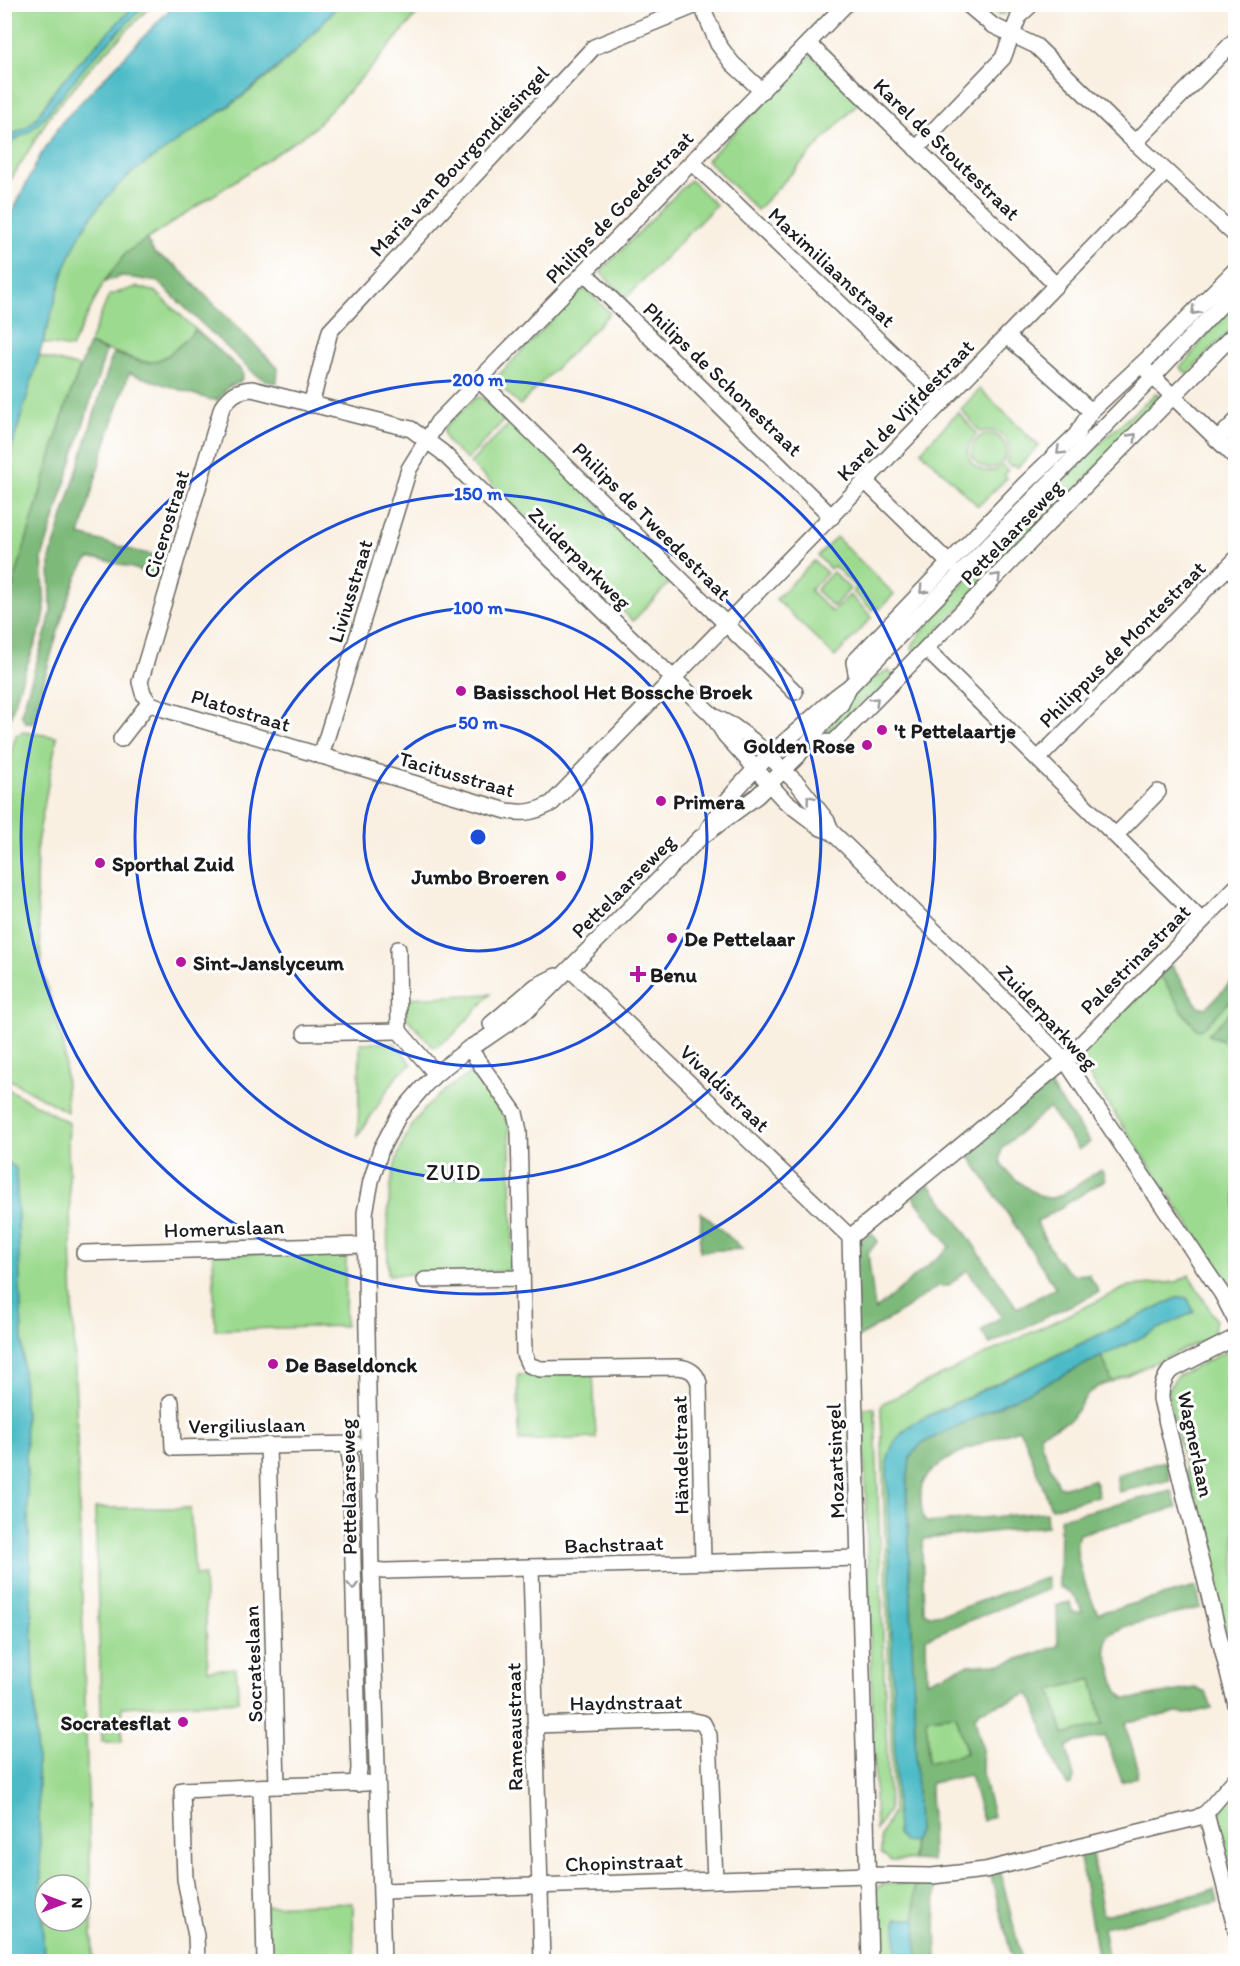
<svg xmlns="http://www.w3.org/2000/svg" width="1240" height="1966" font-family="Itim,sans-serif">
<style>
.green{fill:#9cda8f;stroke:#5c7b56;stroke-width:1.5;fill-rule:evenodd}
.forest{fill:#7dba7a;stroke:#4c6b4b;stroke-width:1.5;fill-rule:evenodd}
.water{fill:#4ebbc7;stroke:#356c72;stroke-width:1.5}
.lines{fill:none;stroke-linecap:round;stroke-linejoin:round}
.minor-casing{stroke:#696661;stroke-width:18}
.minor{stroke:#fff;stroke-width:15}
.oneway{stroke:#999}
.ring{fill:none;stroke:#1d4ed8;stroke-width:3}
.poi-dot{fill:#b5179e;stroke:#fff;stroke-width:2}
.labels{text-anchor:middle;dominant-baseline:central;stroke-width:6;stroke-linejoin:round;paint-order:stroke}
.street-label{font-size:21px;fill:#1c1c1c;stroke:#fff}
.poi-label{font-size:21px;font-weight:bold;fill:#1c1c1c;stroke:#fff;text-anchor:start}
.neighbourhood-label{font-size:22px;letter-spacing:1.5px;fill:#1c1c1c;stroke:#fff}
.centre{fill:#1d4ed8;stroke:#fff;stroke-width:3}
.ring-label{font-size:18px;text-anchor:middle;font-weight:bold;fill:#1d4ed8;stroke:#fff;stroke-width:6;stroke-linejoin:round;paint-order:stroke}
</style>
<rect width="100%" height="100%" fill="#fff"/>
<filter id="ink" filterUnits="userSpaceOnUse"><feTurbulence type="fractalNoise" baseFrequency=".0167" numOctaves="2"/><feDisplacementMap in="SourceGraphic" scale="12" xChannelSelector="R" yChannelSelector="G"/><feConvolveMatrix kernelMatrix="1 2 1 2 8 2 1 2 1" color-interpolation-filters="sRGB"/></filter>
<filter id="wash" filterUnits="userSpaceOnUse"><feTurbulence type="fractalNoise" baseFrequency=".008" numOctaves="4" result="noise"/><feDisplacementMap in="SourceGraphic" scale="24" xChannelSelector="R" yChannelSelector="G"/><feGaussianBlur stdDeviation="1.35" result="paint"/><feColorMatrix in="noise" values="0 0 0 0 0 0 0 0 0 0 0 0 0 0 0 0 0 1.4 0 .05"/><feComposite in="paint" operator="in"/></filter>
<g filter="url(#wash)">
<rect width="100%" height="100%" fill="#f9f0e2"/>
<g class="green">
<polygon points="4,5 152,5 93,65 51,114 5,189"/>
<path d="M338 5H425L369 70 312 130 126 253 104 282 71 348 43 343C56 297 66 249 94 211 124 169 189 134 231 105 271 77 308 42 338 5Z"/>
<polygon points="987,5 1014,5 1004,14 998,14"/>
<polygon points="811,55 861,100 757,210 707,160"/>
<polygon points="690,180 716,205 626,298 600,272"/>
<path d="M137 287 156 292 196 330C182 343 166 363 145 362L89 344 109 295Z"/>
<polygon points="586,289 610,313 520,405 494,380 580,291"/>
<polygon points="1235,304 1235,325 1187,374 1180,367 1189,359 1208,332"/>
<polygon points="39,356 80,367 66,405 5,613 5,471"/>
<path d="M980 389 1039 446 1017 468 1014 465 1011 467 1006 462C1015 443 1001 426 980 432L961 409Z"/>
<polygon points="1155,394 1159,395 1163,400 916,653 911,647 936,612 1102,441"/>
<path d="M480 397 484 399 505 419 467 460C457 451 442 442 445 427L475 398Z"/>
<path d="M958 412 977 434C954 454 981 484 1003 465L1008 471 1004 475 1007 478 978 506 921 451Z"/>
<polygon points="510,423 559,466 674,578 633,621 470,463"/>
<circle cx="989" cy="451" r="17"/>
<polygon points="836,537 894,594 879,610 876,607 872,610 853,592 856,588 834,566 830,569 818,556"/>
<polygon points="814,561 827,573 810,590 832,612 850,595 872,617 835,657 776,599"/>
<polygon points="833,572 850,589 833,607 816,590"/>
<polygon points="888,670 894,676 872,698 865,698 835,729 832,737 820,738 850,699 865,683"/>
<polygon points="23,732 57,737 37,843 36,890 42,970 64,1045 67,1112 5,1077 5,774 16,735"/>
<polygon points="1164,972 1199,1026 1235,991 1235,1297 1216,1264 1077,1058"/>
<polygon points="491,994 453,1035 434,1048 406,1017 406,998"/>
<polygon points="360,1043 395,1043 412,1064 398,1074 358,1136"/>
<path d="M474 1071 506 1119 509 1128 513 1232 511 1271 388 1275C387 1213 383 1143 436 1098 447 1088 461 1080 474 1071Z"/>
<path d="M4 1087 69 1123 68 1144 93 1961H44L16 1168 5 1160ZM45 1885H81V1921H45Z"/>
<polygon points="346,1252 345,1326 215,1330 213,1254"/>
<polygon points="1189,1275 1216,1320 1213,1336 1112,1382 1102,1356 1194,1312 1187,1298 1179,1297 946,1407 914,1423 902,1432 887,1464 897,1835 904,1842 913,1841 913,1860 891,1861 881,1853 881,1835 893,1812 881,1408 883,1403 1129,1286 1177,1282"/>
<polygon points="1235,1347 1235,1671 1170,1404 1168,1391 1177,1376"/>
<polygon points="593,1373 596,1438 519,1441 518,1375"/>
<polygon points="863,1408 875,1408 889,1810 876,1830"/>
<polygon points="95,1508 190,1508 195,1576 204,1575 208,1670 236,1668 239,1701 122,1707 122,1742 102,1742"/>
<polygon points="1092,1679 1103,1724 1064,1735 1051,1690"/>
<polygon points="956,1715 967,1754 928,1763 927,1718"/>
<path d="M1235 1790V1894L1219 1826C1218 1808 1225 1803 1235 1790Z"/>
<polygon points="914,1883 916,1919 896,1920 897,1961 875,1961 873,1895 879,1886 885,1884"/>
<polygon points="353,1903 354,1961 268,1961 265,1906"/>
</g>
<g class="forest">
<polygon points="146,239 155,254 175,265 278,368 277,383 267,381 257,376 158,282 122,276 104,282 126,253"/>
<path d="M196 330 241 370 243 376 240 382 228 387 217 401 213 399 211 400 129 373 101 458 80 535 139 552 166 557 161 578C147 573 102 556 90 559 72 563 39 700 34 723L25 722 21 714 48 625 51 611 50 559 113 353C123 356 134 361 145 362 164 365 183 341 196 330Z"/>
<polygon points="89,344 106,351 42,558 45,610 43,622 22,679 5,735 5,613 66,405"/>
<polygon points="1171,965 1198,1006 1206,1008 1235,978 1235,996 1206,1026 1198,1030 1185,1015 1160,975"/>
<polygon points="1235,1008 1235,1043 1225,1042 1208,1035"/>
<path d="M1048 1083 1090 1142 1079 1150 1049 1108 1002 1148C1001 1153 999 1157 1001 1162 1005 1174 1040 1200 1052 1198 1062 1197 1090 1176 1100 1170L1103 1172 1105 1180 1037 1222C1042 1236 1057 1263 1069 1272 1075 1276 1082 1274 1089 1274L1099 1292 990 1344 981 1331 1002 1316 967 1270 948 1286H938L905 1309 856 1339 852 1248 871 1232 878 1241 868 1253 875 1310 950 1247 913 1197 929 1184 949 1209 1017 1308 1056 1288 967 1152Z"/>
<polygon points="701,1212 743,1249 700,1251"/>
<path d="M1102 1356 1112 1382 1098 1387 1088 1394 1070 1420 1040 1434 1041 1443 1058 1486 1064 1487 1093 1480 1096 1484 1099 1496 1051 1508 1024 1437 1018 1429C991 1440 936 1456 923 1483 920 1488 921 1495 921 1501 922 1509 921 1517 927 1523L1046 1512 1047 1526 924 1539 922 1549 924 1611 929 1615 950 1612 1047 1577 1048 1589 926 1638 927 1681 967 1665 1003 1664 1058 1646 1057 1605 1070 1602 1072 1612H1082C1080 1601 1071 1590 1059 1588L1060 1518 1172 1491 1177 1508 1079 1534C1071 1553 1088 1594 1098 1613L1196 1587 1201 1608 1126 1626 1110 1634 1106 1640V1651L1116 1687 1119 1693 1125 1698H1139L1195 1688 1206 1693 1212 1708 1188 1714 1176 1713 1126 1722V1728L1138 1767 1137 1777 1122 1782 1105 1736 1073 1743 1067 1747V1750L1074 1777 1072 1785 1068 1786 1058 1772 1033 1700 1029 1694 982 1710 976 1715 975 1719 982 1747V1773L993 1816 983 1821 970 1775 931 1783 930 1785 932 1861 913 1860V1841L918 1832 907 1485 910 1457 922 1443ZM1092 1679 1103 1724 1064 1735 1051 1690ZM956 1715 967 1753 928 1763 927 1718Z"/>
<polygon points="1165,1461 1170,1480 1119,1492 1116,1475"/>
<polygon points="1091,1849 1103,1915 1215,1890 1218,1903 1103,1927 1109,1961 1098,1961 1079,1852"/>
<polygon points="1000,1870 1022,1961 1013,1961 990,1872"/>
<polygon points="935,1882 937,1961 917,1961 914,1883"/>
</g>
<g class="water">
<polygon points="135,5 145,5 89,62 41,121 30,131 5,146 5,138 27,127 36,118 55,90 84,57"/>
<path d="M174 5H338C282 75 206 122 133 172 100 200 81 227 65 268L5 471V227L40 156 62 122Z"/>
<polygon points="4,1160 16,1168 44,1962 5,1961"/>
<path d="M1179 1297 1187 1298 1194 1312 922 1443 910 1457 907 1485 918 1832 913 1841 904 1842 897 1835 887 1463C890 1445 899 1434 914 1423Z"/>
<polygon points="896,1919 916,1919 917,1961 897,1961"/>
</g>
</g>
<g filter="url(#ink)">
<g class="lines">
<defs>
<g id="minor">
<polyline points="701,4 718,44 732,63 762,91"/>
<polyline points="967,4 992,25 1036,46 1128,136 1236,236"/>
<polyline points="808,43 1056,285"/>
<polyline points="1135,143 1236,39"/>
<polyline points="916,149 1003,58 1019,16 1032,4"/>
<polyline points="692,162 943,402"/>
<polyline points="585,273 832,517"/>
<polyline points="1007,336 1091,411"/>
<polyline points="1147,371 1236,458"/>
<polyline points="479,380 795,692"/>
<polyline points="311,405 330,331 594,47 699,4"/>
<polyline points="1217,440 1236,421"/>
<polyline points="866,482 950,564"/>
<polyline points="926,649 1202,921"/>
<polyline points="857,678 854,662 1024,485 1076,435 1091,411 1147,359 1236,269"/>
<path d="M149 703 164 709 507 811C525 814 536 812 552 803L1166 172"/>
<path d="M149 703 143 693 140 682 222 407C231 395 237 390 252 389L411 429 442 452 630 637 713 716 725 735 784 800 821 828 832 832"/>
<polyline points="713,716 733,726 752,740 798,784 827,821 832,832 983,978 1065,1060 1203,1266 1222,1294 1236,1321"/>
<polyline points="121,739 149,703"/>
<polyline points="808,743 834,742 1236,332"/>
<polyline points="321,756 409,469 438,422 846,4"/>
<polyline points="1038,759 1236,559"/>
<path d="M708 829C734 784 774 751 813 717 825 706 835 696 849 687L1153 377 1236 289"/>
<polyline points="1116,835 1158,792"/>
<polyline points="398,949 399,1031 436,1074"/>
<polyline points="570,969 850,1237"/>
<polyline points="491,1024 536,986 556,976"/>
<polyline points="305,1033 399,1031"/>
<path d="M469 1048 515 1113 519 1131 524 1354 529 1365 540 1369 678 1367C689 1368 696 1372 699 1383L703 1562"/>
<polyline points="84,1253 366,1245"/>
<polyline points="425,1280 522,1278"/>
<path d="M1236 1337 1170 1371C1163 1380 1161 1387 1161 1399L1236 1705"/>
<polyline points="171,1402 173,1448 355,1444"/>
<polyline points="347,1444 350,1458 359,1769 357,1784"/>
<polyline points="531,1567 542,1962"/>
<polyline points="371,1570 385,1571 859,1558"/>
<polyline points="535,1725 690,1720 703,1723 709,1735 715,1880"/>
<polyline points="277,1786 367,1783"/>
<polyline points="261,1787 265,1962"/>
<polyline points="1206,1813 1236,1931"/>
<polyline points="382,1891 868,1875 932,1876 985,1870 1196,1818 1206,1813 1236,1778"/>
<polyline points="197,1962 196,1936 185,1879 182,1790 277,1786 268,1445"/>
<polyline points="383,1962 371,1570 365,1213 371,1181 381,1149 399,1115 425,1085 436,1074 469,1048 482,1041 529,1009 700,838 757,796 797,757 822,724 841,704 849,687"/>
<polyline points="870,1962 850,1237 1065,1060 1236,887"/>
</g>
</defs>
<use href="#minor" class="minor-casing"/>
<use href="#minor" class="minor"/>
</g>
<defs><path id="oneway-chevron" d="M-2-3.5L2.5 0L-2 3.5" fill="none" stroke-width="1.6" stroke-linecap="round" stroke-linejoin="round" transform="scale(1.5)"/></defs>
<g class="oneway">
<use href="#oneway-chevron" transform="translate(1195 311) rotate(134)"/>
<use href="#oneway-chevron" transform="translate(1133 437) rotate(-46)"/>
<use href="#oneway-chevron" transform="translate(1060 451) rotate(136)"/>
<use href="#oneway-chevron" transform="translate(997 577) rotate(-46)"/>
<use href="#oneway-chevron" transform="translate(923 590) rotate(134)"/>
<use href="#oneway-chevron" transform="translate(875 701) rotate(-45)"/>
<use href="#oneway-chevron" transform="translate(810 799) rotate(-128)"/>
<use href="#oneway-chevron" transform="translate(353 1586) rotate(88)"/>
</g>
</g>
<g class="ring">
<circle cx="478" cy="837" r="114"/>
<circle cx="478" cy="837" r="229"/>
<circle cx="478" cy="837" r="343"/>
<circle cx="478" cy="837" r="457"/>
</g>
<g class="poi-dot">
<circle cx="461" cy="691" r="6"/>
<circle cx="882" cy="730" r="6"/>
<circle cx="867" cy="745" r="6"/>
<circle cx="661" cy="801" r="6"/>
<circle cx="100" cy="863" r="6"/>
<circle cx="561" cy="876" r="6"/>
<circle cx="672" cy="938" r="6"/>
<circle cx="181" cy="962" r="6"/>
<path d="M635 965h6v6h6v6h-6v6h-6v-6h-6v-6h6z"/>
<circle cx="273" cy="1364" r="6"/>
<circle cx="183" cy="1722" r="6"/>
</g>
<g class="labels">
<g class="street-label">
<text transform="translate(947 149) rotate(44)">Karel de Stoutestraat</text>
<text transform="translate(459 161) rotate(-47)">Maria van Bourgondiësingel</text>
<text transform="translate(619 207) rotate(-46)">Philips de Goedestraat</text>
<text transform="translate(832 267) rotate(43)">Maximiliaanstraat</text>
<text transform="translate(723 379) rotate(44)">Philips de Schonestraat</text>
<text transform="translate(905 410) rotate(-46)">Karel de Vijfdestraat</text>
<text transform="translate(652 521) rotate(45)">Philips de Tweedestraat</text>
<text transform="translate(166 524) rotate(-73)">Cicerostraat</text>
<text transform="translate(1011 532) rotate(-46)">Pettelaarseweg</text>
<text transform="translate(580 558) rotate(45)">Zuiderparkweg</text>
<text transform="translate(350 591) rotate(-73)">Liviusstraat</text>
<text transform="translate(1122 644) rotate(-45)">Philippus de Montestraat</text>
<text transform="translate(241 710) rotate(17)">Platostraat</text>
<text transform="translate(457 774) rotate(16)">Tacitusstraat</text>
<text transform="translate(623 886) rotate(-45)">Pettelaarseweg</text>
<text transform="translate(1135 959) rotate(-45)">Palestrinastraat</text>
<text transform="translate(1048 1017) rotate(47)">Zuiderparkweg</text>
<text transform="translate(725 1088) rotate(44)">Vivaldistraat</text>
<text transform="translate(224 1228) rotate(-2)">Homeruslaan</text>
<text transform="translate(247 1425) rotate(-1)">Vergiliuslaan</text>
<text transform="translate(1196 1444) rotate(78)">Wagnerlaan</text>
<text transform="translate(680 1455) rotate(-91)">Händelstraat</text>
<text transform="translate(835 1461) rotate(-92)">Mozartsingel</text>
<text transform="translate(348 1487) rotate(-91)">Pettelaarseweg</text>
<text transform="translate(614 1544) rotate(-2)">Bachstraat</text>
<text transform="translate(253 1664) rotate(-92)">Socrateslaan</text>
<text transform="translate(626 1702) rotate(-1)">Haydnstraat</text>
<text transform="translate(514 1727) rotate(-91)">Rameaustraat</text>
<text transform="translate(624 1862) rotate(-2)">Chopinstraat</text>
</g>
<g class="poi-label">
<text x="473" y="691">Basisschool Het Bossche Broek</text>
<text x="894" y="730">'t Pettelaartje</text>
<text x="855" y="745" text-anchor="end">Golden Rose</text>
<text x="673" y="801">Primera</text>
<text x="112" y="863">Sporthal Zuid</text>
<text x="549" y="876" text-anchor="end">Jumbo Broeren</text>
<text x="684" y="938">De Pettelaar</text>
<text x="193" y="962">Sint-Janslyceum</text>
<text x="650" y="974">Benu</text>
<text x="285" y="1364">De Baseldonck</text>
<text x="171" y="1722" text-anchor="end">Socratesflat</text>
</g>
<g class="neighbourhood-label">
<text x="454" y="1172">ZUID</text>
</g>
</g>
<circle cx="478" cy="837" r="9" class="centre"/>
<g class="ring-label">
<text x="478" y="386">200 m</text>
<text x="478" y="500">150 m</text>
<text x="478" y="614">100 m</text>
<text x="478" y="729">50 m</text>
</g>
<rect width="1240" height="1966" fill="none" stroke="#fff" stroke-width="24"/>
<g transform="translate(63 1903) rotate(90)"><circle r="28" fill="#ffffff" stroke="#a4a4a4" stroke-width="1.5"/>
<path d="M0-4.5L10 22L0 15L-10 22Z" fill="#b5179e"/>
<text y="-9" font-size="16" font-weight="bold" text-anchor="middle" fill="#1c1c1c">N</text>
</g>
</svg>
